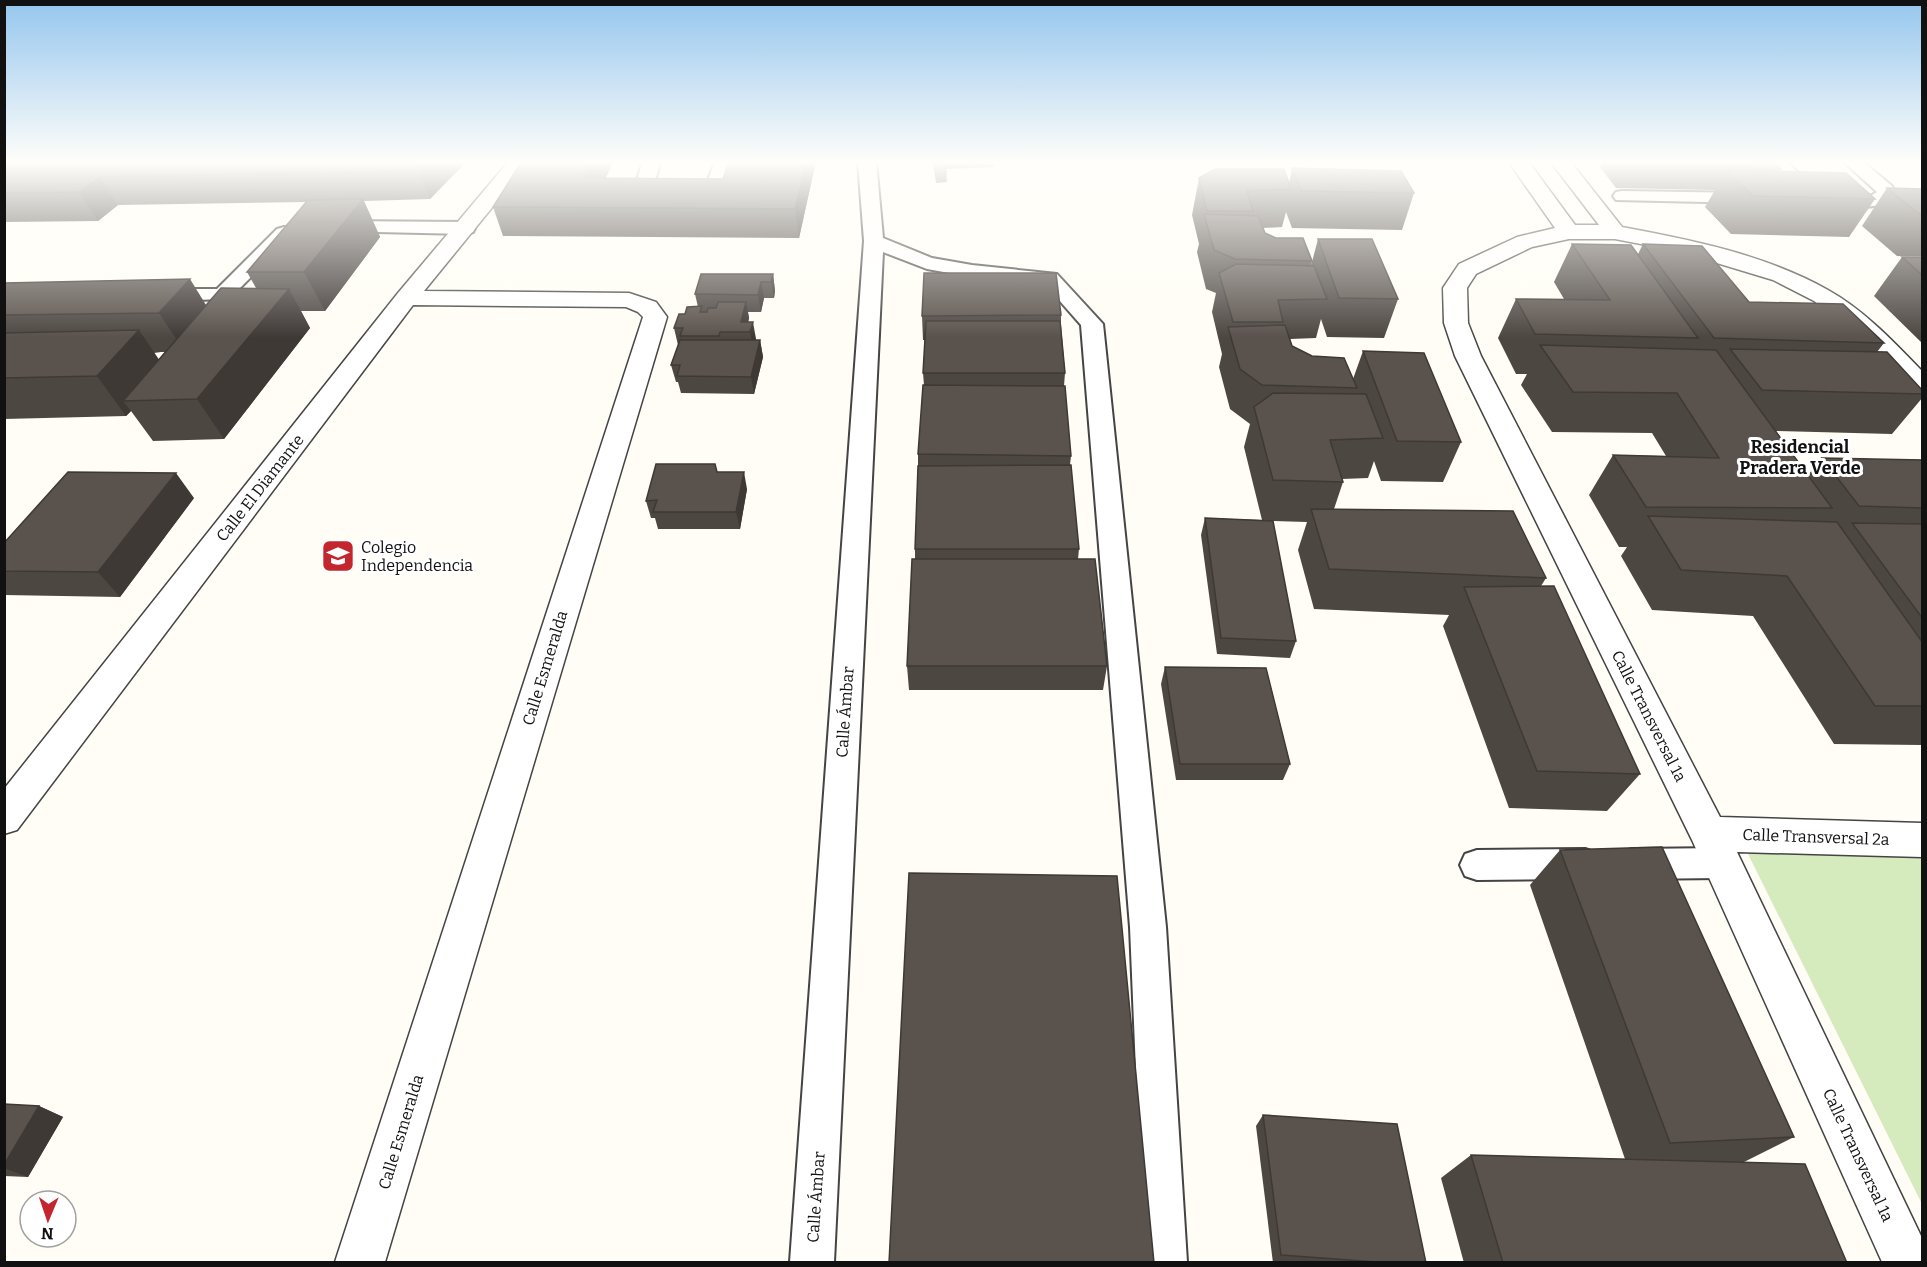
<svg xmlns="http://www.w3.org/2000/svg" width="1927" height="1267" font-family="Bitter,serif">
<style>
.green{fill:#d5ebbd}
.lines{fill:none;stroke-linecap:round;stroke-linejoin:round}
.lane-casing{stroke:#444;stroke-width:4}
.street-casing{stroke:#444;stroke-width:3}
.lane{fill:#fff;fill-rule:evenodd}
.street{fill:#fff;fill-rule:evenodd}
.wall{fill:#4d4742;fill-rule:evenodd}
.shaded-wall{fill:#3f3936}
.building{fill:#5a524d;stroke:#3f3936;stroke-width:1.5}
.labels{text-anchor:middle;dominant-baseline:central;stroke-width:6;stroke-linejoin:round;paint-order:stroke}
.street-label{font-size:16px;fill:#111;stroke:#fff}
.poi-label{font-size:16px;fill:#111;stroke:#fff;text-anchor:start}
.neighbourhood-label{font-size:18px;font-weight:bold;fill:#111;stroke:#fff}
</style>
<rect width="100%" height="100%" fill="#fffdf5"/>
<polygon class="green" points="1746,850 1922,852 1922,1204"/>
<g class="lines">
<defs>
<g id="lane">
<path d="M643 161H661L653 187C665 192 696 195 705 184 710 178 712 168 715 161H733C728 171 726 183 718 191 705 205 646 205 634 189Z"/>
<polygon points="858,161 876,161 883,238 932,258 972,265 1057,274 1103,324 1166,927 1187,1262 1144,1262 1130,927 1081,325 1044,283 972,277 927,269 883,252 834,1262 790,1262 864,241"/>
<polygon points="1767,161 1786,161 1820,194 1823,198 1820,202 1808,202"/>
<path d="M1843 161H1862L1892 186 1896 195C1884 211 1846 208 1829 204L1826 200 1829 196 1872 195 1877 192Z"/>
<polygon points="1622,191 1750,193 1756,194 1759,198 1756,202 1750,203 1616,200 1613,196 1616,192"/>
<polygon points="339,221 466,222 473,224 475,228 473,232 466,234 332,231 330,227 332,223"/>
<polygon points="284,227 291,229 294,233 291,237 229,299 160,301 153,299 150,295 153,291 160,289 217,289 277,229"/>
<polygon points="1722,848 1734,852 1739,863 1734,874 1722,878 1632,879 1620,875 1615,864 1620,853 1632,849"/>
<polygon points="1585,849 1597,853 1602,864 1597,875 1585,879 1477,880 1465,876 1460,865 1465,854 1477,850"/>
</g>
<g id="street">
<polygon points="509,161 530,161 424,291 629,293 656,302 667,317 385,1262 335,1262 643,317 638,312 626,307 413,305 17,830 4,834 4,789 398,293"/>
<path d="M1508 161H1528L1575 225H1599L1550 161H1570L1622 227C1692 240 1766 255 1828 290 1864 310 1894 342 1922 371V393L1913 391 1862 339 1814 301 1773 280 1677 251 1615 239H1569L1532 247 1476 274 1467 288 1468 323 1481 356 1720 817 1922 823V857L1737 852 1922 1238V1262H1882L1692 840 1455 356 1444 323 1443 288 1459 264 1517 237 1555 228Z"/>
</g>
</defs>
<use href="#lane" class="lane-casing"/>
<use href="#street" class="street-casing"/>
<use href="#lane" class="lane"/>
<use href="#street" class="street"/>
</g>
<g class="wall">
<path d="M4 161H467L430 199 364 201 380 237 325 311H301L310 328 224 439 153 441 131 411 126 416 4 419V283L206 306 256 288 247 272 306 202 118 205 98 221 4 222ZM161 352H165L159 360 154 353Z"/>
<polygon points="614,161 605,179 723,179 729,161 816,161 799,238 503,236 493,207"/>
<polygon points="933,161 994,161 994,167 946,169 947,182 936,183"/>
<polygon points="1603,161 1773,161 1781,169 1779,172 1875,199 1849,237 1731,234 1705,207 1715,190 1616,188 1600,167"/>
<polygon points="1292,168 1414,193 1402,230 1292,228 1286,212 1282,227 1263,228 1265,233 1312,261 1311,266 1318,239 1398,299 1384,338 1327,337 1321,319 1316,338 1290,339 1292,346 1353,379 1363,351 1461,442 1443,482 1381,481 1374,461 1368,478 1342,479 1343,482 1334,509 1546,578 1541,586 1640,774 1607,811 1509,808 1443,626 1449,615 1314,609 1298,550 1307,522 1273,521 1296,641 1290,658 1217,654 1201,535 1205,518 1262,520 1244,447 1250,424 1230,409 1219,367 1222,354 1212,312 1216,293 1206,289 1197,252 1199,244 1192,215 1199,178 1289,183"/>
<polygon points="1887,188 1923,189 1923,256 1897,256 1862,226"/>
<polygon points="1572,244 1638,254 1643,244 1749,302 1884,343 1877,352 1923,391 1923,397 1892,434 1776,431 1808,475 1822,458 1923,460 1923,744 1921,745 1834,744 1753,616 1652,610 1621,556 1627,547 1619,547 1589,495 1613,455 1666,456 1652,433 1552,432 1521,385 1527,374 1516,374 1498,338 1516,299 1564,299 1554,282"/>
<polygon points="1902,257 1923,257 1923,344 1874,296"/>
<polygon points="773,274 775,291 774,298 764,298 761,312 748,312 749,318 748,322 756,339 755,340 760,340 763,357 754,394 681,393 678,382 676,382 671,365 678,345 674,328 685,314 698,307 695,294"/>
<polygon points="1061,315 1061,324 1065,373 1064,386 1071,456 1070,465 1079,549 1078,559 1107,666 1103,690 909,690 907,666 915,559 915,549 918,470 918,454 924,385 923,373 925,340 923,340 922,316"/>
<polygon points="717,472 747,489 740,529 658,529 655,518 651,518 646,501"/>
<polygon points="194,498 120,597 4,595 4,543"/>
<polygon points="1165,667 1290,764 1283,780 1176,780 1161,684"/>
<polygon points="1560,850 1794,1137 1744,1162 1733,1162 1847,1263 1464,1263 1441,1178 1471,1155 1625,1159 1530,885"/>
<polygon points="4,1104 39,1106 63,1117 28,1177 4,1176"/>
<polygon points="1263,1115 1426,1263 1273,1263 1256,1126"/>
</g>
<g class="shaded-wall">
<polygon points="429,161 467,161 430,199 419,171"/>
<polygon points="592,161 614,161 591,207 583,178"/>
<polygon points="807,161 816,161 799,238 795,209"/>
<polygon points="100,177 118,205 98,221 79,192"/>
<polygon points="363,199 380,237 325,311 304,272"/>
<polygon points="773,274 775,291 774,298 771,282"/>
<polygon points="190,279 214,318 185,352 159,313"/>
<polygon points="761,282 764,298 761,312 758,295"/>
<polygon points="289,289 310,328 224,439 197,399"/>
<polygon points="746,302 749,318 746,332 741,322"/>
<polygon points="753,322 756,339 753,348 750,332"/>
<polygon points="139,330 166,370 123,401 131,411 126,416 97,376"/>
<polygon points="760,340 763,357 754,394 751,377"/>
<polygon points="744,472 747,489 740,529 736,512"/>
<polygon points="176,473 194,498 120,597 98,572"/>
<polygon points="39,1106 63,1117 28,1177 4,1168 4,1165"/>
</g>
<g class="building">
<polygon points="4,161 429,161 419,171 100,177 79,192 4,193"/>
<polygon points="522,161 592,161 583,178 723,179 729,161 807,161 795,209 493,207"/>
<polygon points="934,161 956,161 945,161 946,174 936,175"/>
<polygon points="1623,161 1773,161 1781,169 1627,166"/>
<polygon points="1292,168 1401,171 1414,193 1301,191"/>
<polygon points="1215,169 1284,169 1291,189 1247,191 1253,211 1207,211 1199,178"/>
<polygon points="1726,170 1846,173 1875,199 1753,196"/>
<polygon points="1887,188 1923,189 1923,217"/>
<polygon points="363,199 304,272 247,272 308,200"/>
<polygon points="1204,214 1258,216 1265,233 1276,238 1303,238 1312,261 1235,259 1214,250"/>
<polygon points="1318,239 1372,239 1398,299 1339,298"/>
<polygon points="1572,244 1631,245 1698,338 1535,334 1516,299 1610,300"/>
<polygon points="1643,244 1702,246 1749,302 1843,304 1884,343 1714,338"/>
<polygon points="1902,257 1923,257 1923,276"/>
<polygon points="1236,264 1314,266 1327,299 1278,300 1283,322 1233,322 1219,273"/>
<polygon points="924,273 1056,273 1061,315 922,316"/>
<polygon points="701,274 773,274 771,282 761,282 758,295 695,294"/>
<polygon points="190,279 159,313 4,315 4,283"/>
<polygon points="221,288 289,289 197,399 123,401"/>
<polygon points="718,302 746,302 741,322 753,322 750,332 720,332 719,336 680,336 683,328 674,328 679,314 685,314 687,307 702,306 700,312 707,312 708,308 716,308"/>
<polygon points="926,321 1060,321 1065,373 923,373"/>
<polygon points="1285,325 1292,346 1312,356 1344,358 1357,388 1262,385 1240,369 1228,327"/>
<polygon points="139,330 97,376 4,378 4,333"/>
<polygon points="680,340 760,340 751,377 677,376 680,365 671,365"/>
<polygon points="1540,345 1716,350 1832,508 1646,507 1613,455 1719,458 1677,393 1573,392"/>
<polygon points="1730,349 1887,352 1923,391 1923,394 1762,390"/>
<polygon points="1363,351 1424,353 1461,442 1397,441"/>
<polygon points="923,385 1065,386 1071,456 918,454"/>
<polygon points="1273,393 1366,394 1383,438 1330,440 1343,482 1273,480 1254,407"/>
<polygon points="1822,458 1923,460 1923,508 1859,506"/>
<polygon points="656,464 715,464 717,472 744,472 736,512 653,512 657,500 646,501"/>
<polygon points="1071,465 1079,549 915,549 918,466"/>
<polygon points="68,472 176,473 98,572 4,571 4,543"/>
<polygon points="1311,509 1513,511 1546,578 1329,569"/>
<polygon points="1648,516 1837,522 1923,643 1923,706 1875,706 1787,576 1681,570"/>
<polygon points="1205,518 1273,521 1296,641 1221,638"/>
<polygon points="1852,523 1923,524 1923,619"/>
<polygon points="912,559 1095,559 1107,666 907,666"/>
<polygon points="1554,586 1640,774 1537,771 1464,587"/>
<polygon points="1165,667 1266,668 1290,764 1180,764"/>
<polygon points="1662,847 1794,1137 1670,1143 1560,850"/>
<polygon points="909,873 1117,876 1154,1263 889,1263"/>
<polygon points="4,1104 39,1106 4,1165"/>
<polygon points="1263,1115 1397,1124 1426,1263 1391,1263 1281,1255"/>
<polygon points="1471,1155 1805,1164 1847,1263 1503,1263"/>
</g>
<linearGradient id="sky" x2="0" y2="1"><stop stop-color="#95c6ee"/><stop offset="0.48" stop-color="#fffefa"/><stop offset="1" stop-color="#fffefa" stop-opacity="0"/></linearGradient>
<rect width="1927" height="338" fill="url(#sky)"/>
<defs>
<symbol id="school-square" viewBox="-11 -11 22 22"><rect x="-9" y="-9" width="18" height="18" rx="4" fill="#c4262e" stroke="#fff"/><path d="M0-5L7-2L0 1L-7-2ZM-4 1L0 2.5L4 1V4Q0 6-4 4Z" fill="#fff"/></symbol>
</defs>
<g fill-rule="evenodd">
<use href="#school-square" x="319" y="537" width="38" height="38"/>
</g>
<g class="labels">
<g class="street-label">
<text transform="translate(260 488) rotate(-52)">Calle El Diamante</text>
<text transform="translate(545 668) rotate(-73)">Calle Esmeralda</text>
<text transform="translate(845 712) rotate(-86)">Calle Ámbar</text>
<text transform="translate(1649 716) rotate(63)">Calle Transversal 1a</text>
<text transform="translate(1816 837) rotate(2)">Calle Transversal 2a</text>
<text transform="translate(401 1132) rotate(-73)">Calle Esmeralda</text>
<text transform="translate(1858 1155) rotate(65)">Calle Transversal 1a</text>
<text transform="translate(816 1197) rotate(-86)">Calle Ámbar</text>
</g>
<g class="poi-label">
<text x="361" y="547">Colegio<tspan x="361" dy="18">Independencia</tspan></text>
</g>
<g class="neighbourhood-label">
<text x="1800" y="447">Residencial<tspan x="1800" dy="21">Pradera Verde</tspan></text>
</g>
</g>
<rect width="1927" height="1267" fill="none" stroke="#111111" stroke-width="12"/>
<g transform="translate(48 1219) rotate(182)"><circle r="28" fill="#ffffff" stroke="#a0a0a0" stroke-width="1.5"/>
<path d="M0-4.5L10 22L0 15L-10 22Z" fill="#c4262e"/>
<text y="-9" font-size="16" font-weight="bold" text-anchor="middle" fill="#111111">N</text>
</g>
</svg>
